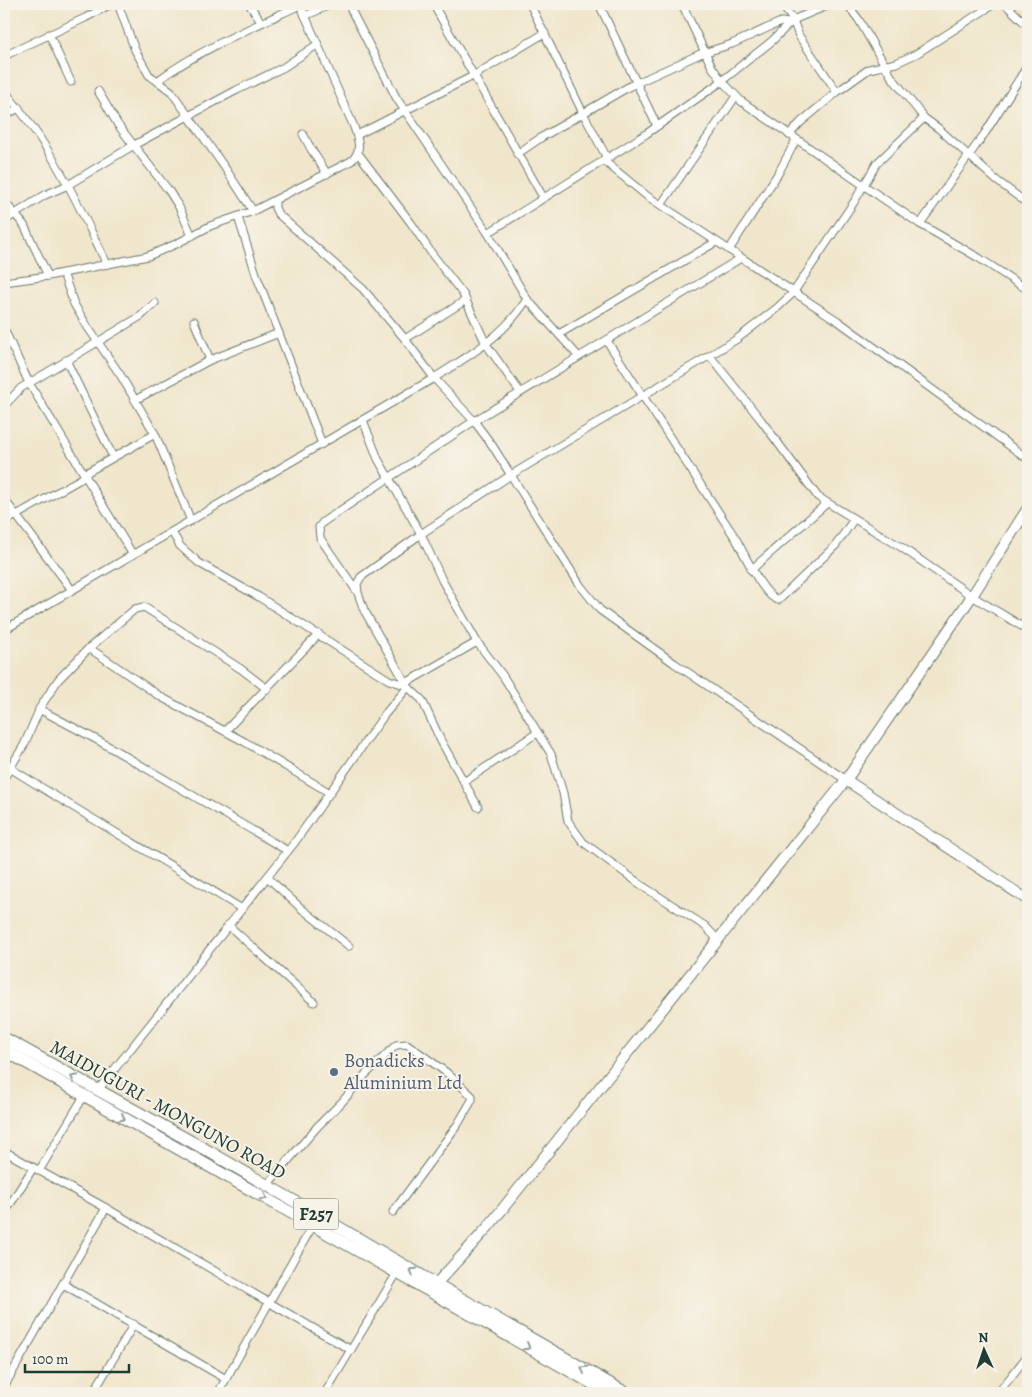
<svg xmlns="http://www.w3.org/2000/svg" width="1032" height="1397" font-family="Alegreya,serif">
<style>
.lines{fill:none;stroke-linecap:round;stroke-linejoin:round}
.street-casing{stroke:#687869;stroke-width:9}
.secondary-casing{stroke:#687869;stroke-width:12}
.primary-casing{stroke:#687869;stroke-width:13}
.street{stroke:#fff;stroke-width:7}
.secondary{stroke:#fff;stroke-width:10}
.primary{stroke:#fff;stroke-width:11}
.oneway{stroke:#8f9e9a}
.service-dot{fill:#5c6f8a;stroke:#f7f3e8;stroke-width:2}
.labels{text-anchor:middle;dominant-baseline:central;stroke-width:4;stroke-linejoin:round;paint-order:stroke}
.shield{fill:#f7f3e8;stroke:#60746a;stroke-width:1}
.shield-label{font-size:18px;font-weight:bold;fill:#1f3d34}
.service-label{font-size:19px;fill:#4e5e75;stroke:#f7f3e8;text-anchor:start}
.street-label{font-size:19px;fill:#1f3d34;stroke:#f7f3e8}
</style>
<rect width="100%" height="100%" fill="#f7f3e8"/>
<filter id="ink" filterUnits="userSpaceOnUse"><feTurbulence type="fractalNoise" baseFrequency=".02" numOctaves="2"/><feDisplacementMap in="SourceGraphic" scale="10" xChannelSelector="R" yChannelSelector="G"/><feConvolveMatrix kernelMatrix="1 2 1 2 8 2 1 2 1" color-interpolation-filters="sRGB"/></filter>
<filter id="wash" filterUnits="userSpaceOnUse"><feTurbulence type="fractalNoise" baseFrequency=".0096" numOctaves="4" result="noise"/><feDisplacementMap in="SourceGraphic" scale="20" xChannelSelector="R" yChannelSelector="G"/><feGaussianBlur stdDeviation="1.12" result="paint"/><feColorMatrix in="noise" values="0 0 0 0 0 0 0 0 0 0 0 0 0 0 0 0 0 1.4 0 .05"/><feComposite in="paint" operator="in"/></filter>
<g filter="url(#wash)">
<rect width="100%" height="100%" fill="#f0e6cc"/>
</g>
<g filter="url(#ink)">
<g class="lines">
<defs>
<g id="street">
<polyline points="118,4 135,50 149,75 171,91 225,168 253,211"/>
<polyline points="249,4 261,22"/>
<polyline points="348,4 397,99 488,233 527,299 579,357"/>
<polyline points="433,4 543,197"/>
<polyline points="530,4 583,113 607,158"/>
<polyline points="599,4 657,126"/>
<polyline points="682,4 712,67 722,81 741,101 920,224 979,258 1028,290"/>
<polyline points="781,4 793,20 799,36 837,92"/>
<polyline points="847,4 859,20 891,76 924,118 938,128 996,180 1028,204"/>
<polyline points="1005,4 1028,26"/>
<polyline points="305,16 332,4"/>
<polyline points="49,34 71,82"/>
<polyline points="4,56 85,18 111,4"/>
<path d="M157 81C201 49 251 28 300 5"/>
<path d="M4 90C28 119 50 151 68 185 82 211 94 238 107 264"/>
<polyline points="98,91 118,125 169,191 179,207 192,236"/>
<polyline points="4,116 19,108"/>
<polyline points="303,134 311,149 327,174"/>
<polyline points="357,135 473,76 545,33"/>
<polyline points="789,135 801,122 837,92 869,69 896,63 916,54 994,4"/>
<polyline points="358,153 411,223 432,254 463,294 486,344 520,392"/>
<polyline points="517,154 542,137 630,86 700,54 732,44 774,25 781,22 790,23"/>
<polyline points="603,160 647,196 838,321 1028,459"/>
<polyline points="4,201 24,225 48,276"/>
<polyline points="275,201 275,208 278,214 363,289 405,339 434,378 474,421 492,445 580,585 600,610 674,663 846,780"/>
<polyline points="661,205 736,96"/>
<polyline points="238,217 257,277 322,444"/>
<polyline points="4,221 45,195 68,185 134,145 237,90 284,67 318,44"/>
<polyline points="920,224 985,133 1028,65"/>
<polyline points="488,233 646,134 718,84 772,41 793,20 831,4"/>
<polyline points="729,250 779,172 796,140"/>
<polyline points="63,273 74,304 87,326 121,376 155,434 191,521"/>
<path d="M4 282 48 276 148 256 176 244 210 226 253 211 351 161C363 151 358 140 354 127L300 4"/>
<polyline points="194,321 210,360"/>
<polyline points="4,329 29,383 133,555"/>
<polyline points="559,334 716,242"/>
<polyline points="405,339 466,300"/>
<path d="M607 341 736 539C744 553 763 596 778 600L781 598 836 545 854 519"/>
<polyline points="710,356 761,420 818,497 901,547 972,596 1028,630"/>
<polyline points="66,360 113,457"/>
<polyline points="135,400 210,360 279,333"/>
<polyline points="4,406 21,388 141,316 155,303"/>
<polyline points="363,420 378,459 421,534 442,580 477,642 503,676 551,754 563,793 568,821 583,842 644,887 705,926 718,940"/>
<polyline points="84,474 155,434"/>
<polyline points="4,499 72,590"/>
<polyline points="4,522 86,476"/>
<polyline points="172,532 180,546 199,563 259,597 389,680 408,686"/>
<polyline points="751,570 827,503"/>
<polyline points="356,590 320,538 319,527 323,522 474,421 741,258"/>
<path d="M4 630 434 378C469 356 505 335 527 299"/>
<polyline points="89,648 161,697 245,742 330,793"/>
<polyline points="406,683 477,642"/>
<polyline points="39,709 101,742 288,851"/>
<polyline points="225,731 319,634"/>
<path d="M10 768C86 816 165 861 242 909"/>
<polyline points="4,778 24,745 41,706 58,680 89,648 135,609 144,607 241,669 267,689"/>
<polyline points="464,782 537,733"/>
<polyline points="478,807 441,741 422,700 408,687 364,610 358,593 357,584 361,577 421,534 511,475 737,339 777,308 793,293 854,202 877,163 924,118"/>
<polyline points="267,877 302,909 349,946"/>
<polyline points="228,925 314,1002"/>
<polyline points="98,1090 295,842 385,714 408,687"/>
<polyline points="4,1151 106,1208 351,1350"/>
<polyline points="39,1171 84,1096"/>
<polyline points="267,1185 317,1127 342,1102 365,1075 396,1045 407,1044 447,1073 472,1096 472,1100 458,1124 393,1212"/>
<polyline points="4,1214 33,1168"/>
<polyline points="63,1284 226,1379"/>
<polyline points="4,1387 106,1208"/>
<polyline points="93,1393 134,1324"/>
<polyline points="218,1393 313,1225"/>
<polyline points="325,1393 397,1273"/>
<polyline points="998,1393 1028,1355"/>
</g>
<g id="secondary">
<polyline points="846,780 1028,900"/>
<polyline points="436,1284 488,1227 846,780 972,596 1028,508"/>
</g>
<g id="primary">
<polyline points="4,1038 210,1152 436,1284 626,1393"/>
<polyline points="4,1050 609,1393"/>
</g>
</defs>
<use href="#street" class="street-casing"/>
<use href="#secondary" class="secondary-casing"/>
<use href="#primary" class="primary-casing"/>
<use href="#street" class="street"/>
<use href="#secondary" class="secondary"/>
<use href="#primary" class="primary"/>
</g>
<defs><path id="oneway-chevron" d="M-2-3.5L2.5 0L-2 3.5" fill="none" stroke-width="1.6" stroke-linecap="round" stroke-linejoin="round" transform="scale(1.25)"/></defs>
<g class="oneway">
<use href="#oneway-chevron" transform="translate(74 1078) rotate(-152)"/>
<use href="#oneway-chevron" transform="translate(122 1118) rotate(29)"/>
<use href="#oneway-chevron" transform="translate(264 1197) rotate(30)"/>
<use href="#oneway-chevron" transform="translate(413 1271) rotate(-149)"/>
<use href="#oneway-chevron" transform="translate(527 1347) rotate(30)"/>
<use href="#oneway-chevron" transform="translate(584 1369) rotate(-150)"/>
</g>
</g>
<circle class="service-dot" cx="334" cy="1072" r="5"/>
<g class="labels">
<rect class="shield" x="293.5" y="1198.5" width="45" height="31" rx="4"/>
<g class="shield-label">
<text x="316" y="1214">F257</text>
</g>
<g class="service-label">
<text x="344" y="1061">Bonadicks<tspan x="344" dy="22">Aluminium Ltd</tspan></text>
</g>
<g class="street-label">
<text transform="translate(168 1110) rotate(29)">MAIDUGURI - MONGUNO ROAD</text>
</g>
</g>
<rect width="1032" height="1397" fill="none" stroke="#f7f3e8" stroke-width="20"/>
<g transform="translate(984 1350) rotate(357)" stroke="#f7f3e8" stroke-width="4" paint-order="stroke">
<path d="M0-4L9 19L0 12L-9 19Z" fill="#1f3d34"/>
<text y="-8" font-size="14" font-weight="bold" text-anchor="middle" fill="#1f3d34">N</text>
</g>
<path d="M25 1364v8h104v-8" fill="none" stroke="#1f3d34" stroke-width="2.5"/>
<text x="32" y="1364" font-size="15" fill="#1f3d34" stroke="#f7f3e8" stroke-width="4" paint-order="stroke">100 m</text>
</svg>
